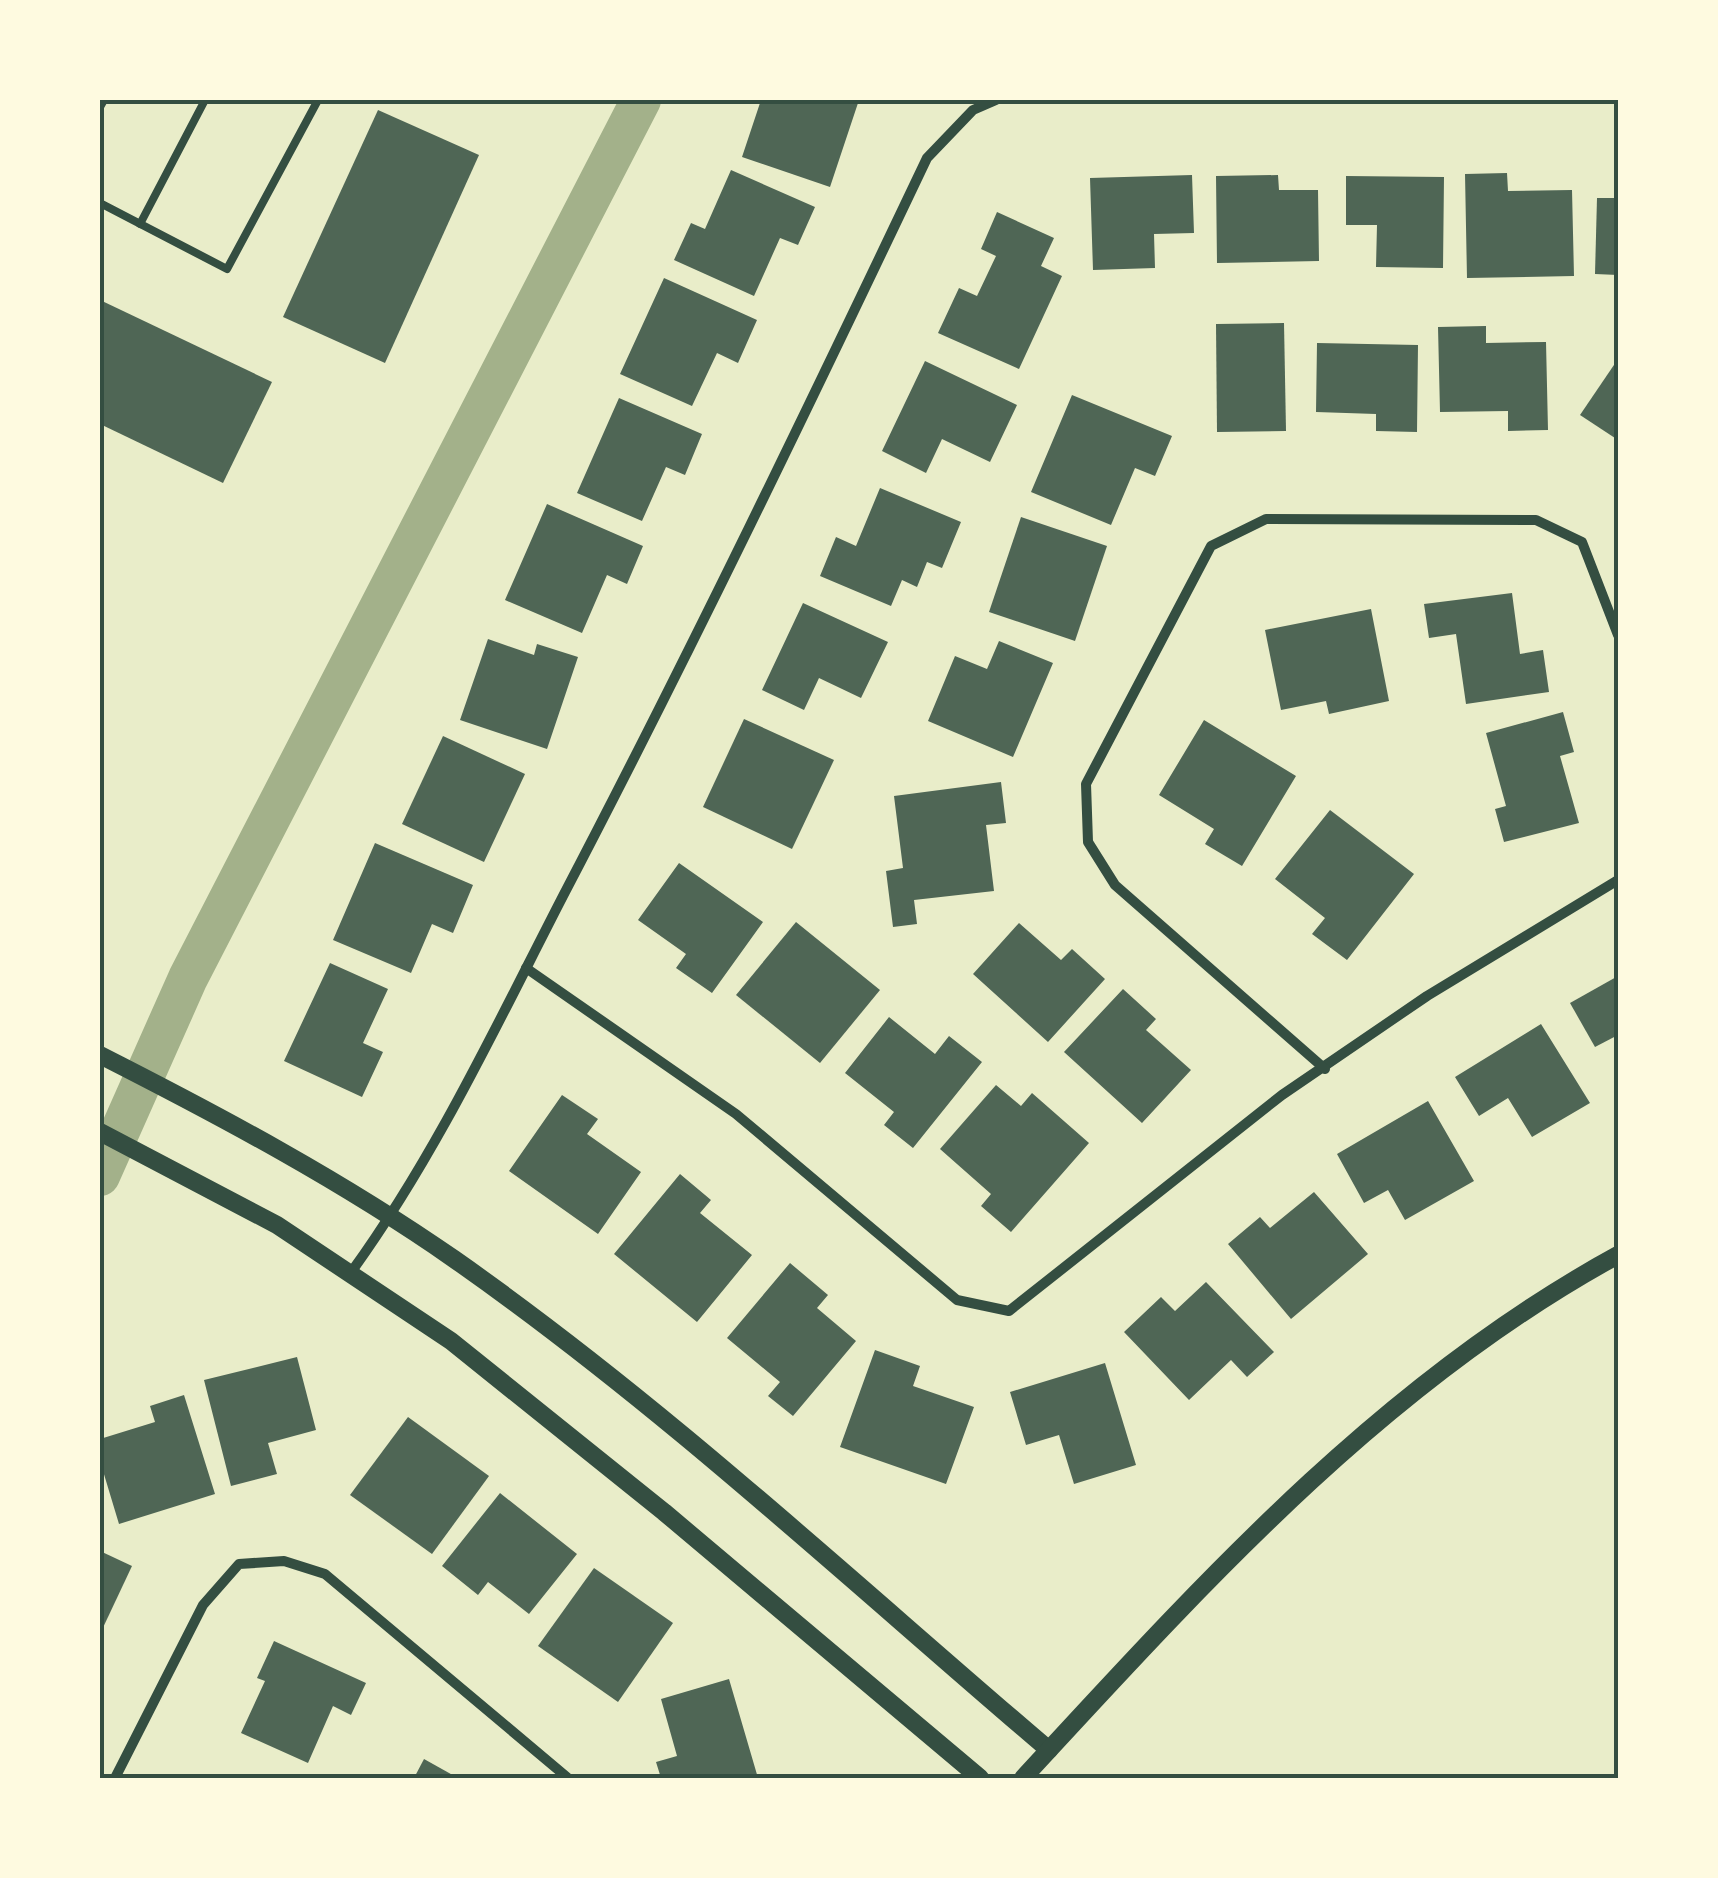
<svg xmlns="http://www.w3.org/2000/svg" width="1718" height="1878" font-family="'Source Sans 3',sans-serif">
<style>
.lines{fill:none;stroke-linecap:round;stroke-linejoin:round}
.canal{stroke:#a3b18a;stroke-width:40}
.building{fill:#4f6655}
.service{stroke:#344e41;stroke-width:8}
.minor{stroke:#344e41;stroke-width:10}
.tertiary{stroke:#344e41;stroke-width:18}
.neatline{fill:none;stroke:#344e41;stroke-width:4}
</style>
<rect width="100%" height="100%" fill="#e9edc9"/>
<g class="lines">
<polyline class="canal" points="100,1176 188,978 641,100"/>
</g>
<g class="building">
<polygon points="761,100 859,100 830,187 742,157"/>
<polygon points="378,110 479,155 385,363 283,317"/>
<polygon points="731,170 815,207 798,245 780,238 754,296 674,260 691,223 705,229"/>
<polygon points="1507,173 1508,191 1572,190 1574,276 1467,278 1465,174"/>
<polygon points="1192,175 1194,233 1154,234 1155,268 1093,270 1090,178"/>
<polygon points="1278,175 1279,190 1318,190 1319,261 1217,263 1216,176"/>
<polygon points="1346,176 1444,177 1443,268 1376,267 1377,225 1346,225"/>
<polygon points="1597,198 1618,198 1618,275 1595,274"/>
<polygon points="997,212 1054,238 1041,266 1062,276 1019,369 938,333 959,288 977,296 996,256 981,249"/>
<polygon points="664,278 757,320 738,363 717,353 692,406 620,374"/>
<polygon points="100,300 272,382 223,483 100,424"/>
<polygon points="1284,323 1286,431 1217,432 1216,324"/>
<polygon points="1486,326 1486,343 1546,342 1548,430 1508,431 1508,411 1440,412 1438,327"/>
<polygon points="1317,343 1418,345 1417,432 1376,431 1376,414 1316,412"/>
<polygon points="1618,359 1618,440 1580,415"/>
<polygon points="925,361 1017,405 990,462 942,439 926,473 882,451"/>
<polygon points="1072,395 1172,436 1155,476 1135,468 1111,525 1031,492"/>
<polygon points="619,398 702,434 685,475 666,467 642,521 577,493"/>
<polygon points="880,488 961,522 942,568 927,562 917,587 902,580 891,606 820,576 836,537 856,546"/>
<polygon points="547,504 643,546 627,584 607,575 582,633 505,600"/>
<polygon points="1021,517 1107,546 1075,641 989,612"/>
<polygon points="1512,593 1520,654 1543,650 1549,692 1466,704 1456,634 1429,638 1424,604"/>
<polygon points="803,603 888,642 861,698 819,678 804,710 762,690"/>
<polygon points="1371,609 1389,701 1329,714 1326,701 1281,710 1265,630"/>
<polygon points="488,639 534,655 537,644 578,657 547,749 460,720"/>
<polygon points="999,641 1053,663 1013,757 928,721 955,656 987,669"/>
<polygon points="1563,712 1574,752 1560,756 1579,823 1504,842 1495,809 1506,806 1486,733"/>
<polygon points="744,719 834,760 792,849 703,807"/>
<polygon points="1204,720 1296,776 1242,866 1205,844 1214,829 1159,795"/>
<polygon points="443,736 525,774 484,862 402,824"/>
<polygon points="1001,782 1006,823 986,825 994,891 914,900 917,924 893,927 886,871 903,868 894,796"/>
<polygon points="1330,810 1414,874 1347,960 1312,934 1325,918 1275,879"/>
<polygon points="375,843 473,885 453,933 432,924 411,973 333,940"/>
<polygon points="679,863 763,922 712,993 676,968 686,954 638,920"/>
<polygon points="796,922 880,990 820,1063 736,995"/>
<polygon points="1019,923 1061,960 1072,949 1105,979 1048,1042 973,974"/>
<polygon points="330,963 388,989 363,1043 383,1052 362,1097 284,1061"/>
<polygon points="1618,976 1618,1035 1595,1047 1570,1003"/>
<polygon points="1123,989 1156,1019 1146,1030 1191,1070 1142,1123 1064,1052"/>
<polygon points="889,1017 935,1054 949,1036 982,1062 913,1148 884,1125 894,1112 845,1073"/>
<polygon points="1541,1024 1590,1103 1532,1137 1508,1098 1479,1116 1455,1077"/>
<polygon points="996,1085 1021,1106 1032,1093 1089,1143 1011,1232 981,1206 991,1194 940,1149"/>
<polygon points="562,1095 598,1119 587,1134 641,1172 598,1234 509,1171"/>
<polygon points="1428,1101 1474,1181 1405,1220 1388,1190 1364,1203 1337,1154"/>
<polygon points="680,1174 711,1200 700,1213 752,1255 697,1322 614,1254"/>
<polygon points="1314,1192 1368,1254 1291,1319 1228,1244 1260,1217 1270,1228"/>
<polygon points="790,1263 828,1295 817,1308 856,1341 793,1416 768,1396 780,1382 727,1338"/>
<polygon points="1206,1282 1274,1352 1247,1377 1231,1360 1189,1400 1124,1332 1161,1297 1175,1311"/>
<polygon points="875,1350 920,1366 913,1386 974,1407 946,1484 840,1447"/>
<polygon points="297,1357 316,1430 268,1443 277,1474 231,1486 204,1380"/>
<polygon points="1105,1363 1136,1465 1074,1484 1059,1435 1026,1445 1010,1392"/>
<polygon points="184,1395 215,1494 119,1524 100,1461 100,1439 155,1422 150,1406"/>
<polygon points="408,1417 489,1476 432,1554 350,1495"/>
<polygon points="500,1493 577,1554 529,1614 488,1582 478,1595 442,1566"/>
<polygon points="100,1551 132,1566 100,1634"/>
<polygon points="594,1568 673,1623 618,1702 538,1646"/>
<polygon points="274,1641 366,1683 351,1715 333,1706 308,1763 241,1733 265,1681 257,1678"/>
<polygon points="729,1679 758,1778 661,1778 656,1762 677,1756 661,1699"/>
<polygon points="424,1759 458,1778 414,1778"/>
</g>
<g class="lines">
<g class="service">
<polyline points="100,107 104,100"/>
<polyline points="100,203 227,269 318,100"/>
<polyline points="140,224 205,100"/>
</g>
<g class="minor">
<polyline points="526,968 736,1114 957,1300 1009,1311 1282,1095 1427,996 1618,880"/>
<polyline points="1325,1069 1115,885 1088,842 1086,784 1211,546 1266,519 1536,520 1582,542 1618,635"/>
<path d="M352 1271C436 1155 497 1024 563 896 690 653 809 406 927 158L973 110 996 100"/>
<polyline points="115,1778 203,1605 239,1564 284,1561 325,1574 568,1778"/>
</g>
<g class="tertiary">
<path d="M100 1055C222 1117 342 1181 454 1259 664 1406 854 1584 1049 1750"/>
<polyline points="100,1132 277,1225 451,1341 664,1512 980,1778"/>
<path d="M1023 1778C1203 1583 1383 1383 1618 1255"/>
</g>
</g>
<rect width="1718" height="1878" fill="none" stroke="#fefae0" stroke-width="205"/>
<rect x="102" y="102" width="1514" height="1674" class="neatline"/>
</svg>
